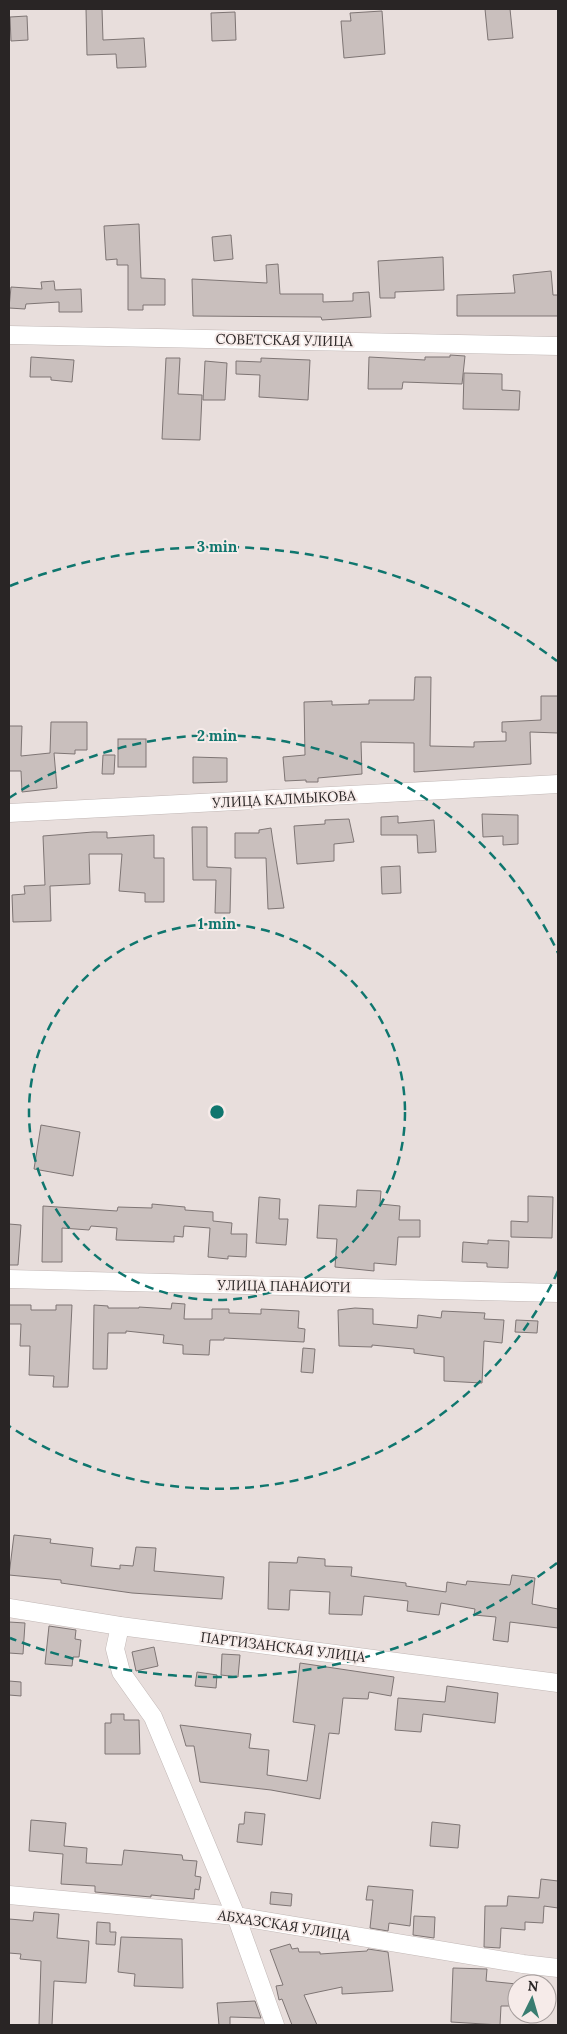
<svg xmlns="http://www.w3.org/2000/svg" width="567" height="2034" font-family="Lora,serif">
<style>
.building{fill:#c9bfbd;stroke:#7e7574}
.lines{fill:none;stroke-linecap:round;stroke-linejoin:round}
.minor-casing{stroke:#c1b7b5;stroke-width:19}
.minor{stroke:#fff;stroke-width:18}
.ring{fill:none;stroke:#0f766e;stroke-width:2.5;stroke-dasharray:9 6}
.labels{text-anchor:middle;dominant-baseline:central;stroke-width:4;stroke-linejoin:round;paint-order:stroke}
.street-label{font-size:14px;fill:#292525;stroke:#f6ebe9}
.centre{fill:#0f766e;stroke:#f6ebe9;stroke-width:2.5}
.ring-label{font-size:15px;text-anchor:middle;font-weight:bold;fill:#0f766e;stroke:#f6ebe9;stroke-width:4;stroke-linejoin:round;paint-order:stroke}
</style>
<rect width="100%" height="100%" fill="#e8dedc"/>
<g class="building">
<polygon points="86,9 102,9 103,40 144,38 146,67 117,68 116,54 87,55"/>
<polygon points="485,9 510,9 513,38 488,40"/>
<polygon points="382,11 385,54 344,58 341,21 351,21 350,13"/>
<polygon points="235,12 236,40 212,41 211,13"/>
<polygon points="27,16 28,40 11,41 10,17"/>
<polygon points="139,224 141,278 165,279 165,305 143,305 143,310 128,310 128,265 117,265 117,259 106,260 104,226"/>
<polygon points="231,235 233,259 214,261 212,237"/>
<polygon points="443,257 444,290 395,292 395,298 380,298 378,261"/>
<polygon points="278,264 280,294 323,294 323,302 353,301 353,293 369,292 371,317 322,320 321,317 193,316 192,279 267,283 266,265"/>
<polygon points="551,271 553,295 558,295 558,316 457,316 457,295 515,293 513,275"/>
<polygon points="54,281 55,290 81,289 82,312 59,312 59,302 26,304 25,309 9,308 11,287 42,289 41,282"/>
<polygon points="450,355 465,356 462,384 403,382 402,389 368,389 369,357 425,360 425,357 450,357"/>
<polygon points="31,357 74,360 72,382 51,380 51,377 30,377"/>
<polygon points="166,358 180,358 178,394 202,395 200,440 162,439"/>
<polygon points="261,358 310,360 308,400 259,397 260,375 236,374 236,361 261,362"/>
<polygon points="205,361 227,363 225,400 203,400"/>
<polygon points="464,373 502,374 502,390 520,391 519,410 463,409"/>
<polygon points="415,677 431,677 430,746 474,747 474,742 506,741 506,732 502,732 502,722 541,720 541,696 558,696 558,733 530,732 531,764 414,772 414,743 361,742 362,774 318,778 318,782 306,782 306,780 285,781 283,757 305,755 304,702 332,701 332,705 369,704 369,700 414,700"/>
<polygon points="51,722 87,722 87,750 75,750 75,754 54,753 57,788 22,792 21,771 9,771 9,726 22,726 21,756 50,753"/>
<rect x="118" y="739" width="28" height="28"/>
<polygon points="103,755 115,755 114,774 102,774"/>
<polygon points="193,757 227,758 227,782 193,783"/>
<polygon points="482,814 518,815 518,844 503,845 503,836 483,837"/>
<polygon points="398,816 398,823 434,820 436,852 418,853 417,835 381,835 381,817"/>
<polygon points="349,819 354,842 334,844 334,861 297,864 294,826 325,824 325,820"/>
<polygon points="192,827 207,827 207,867 231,868 230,913 215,913 216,880 193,880"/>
<polygon points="271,828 273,842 284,908 268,909 266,858 235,858 235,833 259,833 259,830"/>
<polygon points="93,832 107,832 107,838 154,835 154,858 164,858 164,902 145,902 145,893 119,891 122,854 89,854 90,884 50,886 51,921 13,922 12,895 25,894 24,886 45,885 43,836"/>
<polygon points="400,866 401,893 382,894 381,867"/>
<polygon points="41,1125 80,1132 73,1176 34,1169"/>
<polygon points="357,1190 381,1191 380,1204 400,1206 399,1220 420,1220 420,1237 398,1237 396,1265 374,1263 374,1271 335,1267 337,1239 317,1238 319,1205 356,1207"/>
<polygon points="528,1196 553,1197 552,1238 511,1237 511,1221 528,1222"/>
<polygon points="259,1197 280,1199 279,1219 288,1219 286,1245 256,1243"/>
<polygon points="152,1204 185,1207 185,1210 213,1212 213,1221 232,1223 231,1234 247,1234 246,1257 228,1256 228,1259 208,1257 210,1228 184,1226 183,1237 174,1236 174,1242 116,1240 117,1228 91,1226 89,1230 62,1228 62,1262 42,1262 43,1206 117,1211 118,1207 152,1208"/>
<polygon points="9,1224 21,1225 18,1265 9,1265"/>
<polygon points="488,1240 509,1241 508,1268 487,1267 487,1263 462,1262 463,1242 488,1244"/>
<polygon points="172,1303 185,1304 184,1319 212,1319 212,1309 229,1309 229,1313 261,1314 261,1309 299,1311 298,1328 305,1329 304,1342 224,1338 224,1340 210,1340 209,1355 183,1354 183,1345 163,1343 164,1335 126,1331 126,1333 108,1333 107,1369 93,1369 94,1305 108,1306 108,1308 139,1308 139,1307 171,1309"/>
<polygon points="9,1305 31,1305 31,1310 56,1310 56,1305 72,1305 68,1387 53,1387 54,1376 29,1375 30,1346 20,1346 21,1324 9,1324"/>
<polygon points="355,1308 373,1309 373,1324 417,1328 418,1315 441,1318 442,1311 485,1313 484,1319 504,1320 502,1343 484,1341 482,1383 444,1381 444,1357 414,1353 414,1349 372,1345 372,1347 339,1346 338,1310"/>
<polygon points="516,1320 538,1321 537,1333 515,1332"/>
<polygon points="303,1348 315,1349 313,1373 301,1372"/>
<polygon points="14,1535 51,1539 50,1543 93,1548 91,1566 120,1569 120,1565 133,1566 136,1547 156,1548 154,1571 224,1577 222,1599 132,1593 61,1583 61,1580 9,1575"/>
<polygon points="298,1557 325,1559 325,1566 352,1567 351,1576 406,1583 406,1586 446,1592 447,1582 466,1585 467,1581 510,1585 512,1575 535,1578 532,1604 558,1609 558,1628 510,1622 508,1642 493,1640 496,1617 474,1615 475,1609 441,1603 439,1615 422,1613 407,1611 408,1601 364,1596 362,1615 329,1614 330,1592 290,1590 289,1610 268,1609 269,1562 297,1563"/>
<polygon points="9,1622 25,1623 23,1654 9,1653"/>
<polygon points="49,1626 76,1630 75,1639 81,1640 79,1657 73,1657 72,1666 45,1664"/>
<polygon points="154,1647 158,1666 136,1671 132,1652"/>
<polygon points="222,1654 240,1655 238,1677 221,1675"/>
<polygon points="300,1663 394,1677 391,1696 369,1692 368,1699 343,1698 339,1734 329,1733 320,1799 271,1790 200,1782 194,1746 186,1746 180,1725 251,1734 249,1748 269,1750 267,1775 307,1781 315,1725 293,1722"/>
<polygon points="197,1672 217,1675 216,1688 195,1686"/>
<polygon points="9,1681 21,1682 21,1696 9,1695"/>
<polygon points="447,1686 498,1693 495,1723 423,1714 421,1732 395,1730 398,1698 445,1702"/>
<polygon points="111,1714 124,1714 124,1720 139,1720 140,1754 105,1754 105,1723 111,1723"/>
<polygon points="245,1812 265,1814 262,1845 237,1842 239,1824 244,1824"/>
<polygon points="31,1820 66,1823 64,1846 87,1848 86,1863 122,1865 124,1850 182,1855 183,1860 197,1861 195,1876 201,1877 199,1890 195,1889 194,1899 151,1895 151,1897 95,1892 95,1886 61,1884 63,1854 29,1851"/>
<polygon points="432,1822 460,1825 458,1848 430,1846"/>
<polygon points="541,1879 558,1881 558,1908 544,1906 543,1923 525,1922 525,1930 501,1928 500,1948 484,1947 485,1906 507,1906 508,1896 539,1898"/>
<polygon points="368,1886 413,1890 410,1926 389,1923 388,1931 370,1928 373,1900 366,1900"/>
<polygon points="271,1892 292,1894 291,1906 270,1904"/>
<polygon points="34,1912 59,1914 57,1938 89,1941 86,1983 54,1981 52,2025 39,2025 41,1961 20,1959 21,1954 9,1953 9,1919 33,1921"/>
<polygon points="414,1916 435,1917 434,1938 413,1935"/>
<polygon points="97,1922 110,1923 110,1932 116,1932 115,1945 96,1944"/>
<polygon points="121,1937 182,1939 183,1988 134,1986 135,1974 118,1972"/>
<polygon points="290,1944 292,1949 298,1948 299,1952 320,1952 320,1954 367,1951 368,1949 388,1952 393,1991 342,1994 342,1987 304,1995 317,2025 292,2025 282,1999 279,2000 276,1986 283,1985 270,1950"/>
<polygon points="453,1968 487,1969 486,1981 517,1984 517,2006 501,2006 500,2025 451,2022"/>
<polygon points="255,2001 261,2018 230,2017 230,2025 219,2025 217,2003"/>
</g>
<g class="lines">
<defs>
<g id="minor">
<polyline points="9,335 558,346"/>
<polyline points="9,813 558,784"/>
<polyline points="9,1279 558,1293"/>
<polyline points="9,1608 120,1626 558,1683"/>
<polyline points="120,1626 115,1649 121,1672 153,1717 236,1916 275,2025"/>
<polyline points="9,1895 236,1916 523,1964 558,1968"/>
</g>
</defs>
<use href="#minor" class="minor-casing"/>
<use href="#minor" class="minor"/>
</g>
<g class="ring">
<circle cx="217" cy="1112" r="188"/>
<path d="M558 1271A376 376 0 0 1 9 1426M9 798A376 376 0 0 1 558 953"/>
<path d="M557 1563A565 565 0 0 1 10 1638M10 586A565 565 0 0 1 557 661"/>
</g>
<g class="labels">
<g class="street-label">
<text transform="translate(284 340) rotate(1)">СОВЕТСКАЯ УЛИЦА</text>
<text transform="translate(284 799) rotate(-3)">УЛИЦА КАЛМЫКОВА</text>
<text transform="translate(284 1286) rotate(1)">УЛИЦА ПАНАИОТИ</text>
<text transform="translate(283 1647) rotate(7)">ПАРТИЗАНСКАЯ УЛИЦА</text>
<text transform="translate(284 1925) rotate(9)">АБХАЗСКАЯ УЛИЦА</text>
</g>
</g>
<circle cx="217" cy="1112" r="8" class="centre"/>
<g class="ring-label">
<text x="217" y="552">3 min</text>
<text x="217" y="741">2 min</text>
<text x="217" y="929">1 min</text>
</g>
<rect width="567" height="2034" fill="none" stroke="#292525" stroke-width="20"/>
<g transform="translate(532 1999) rotate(5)"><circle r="24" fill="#f6ebe9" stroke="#a49c9b"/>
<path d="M0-4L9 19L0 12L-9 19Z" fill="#397d71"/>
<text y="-8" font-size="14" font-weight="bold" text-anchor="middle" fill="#292525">N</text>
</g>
</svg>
